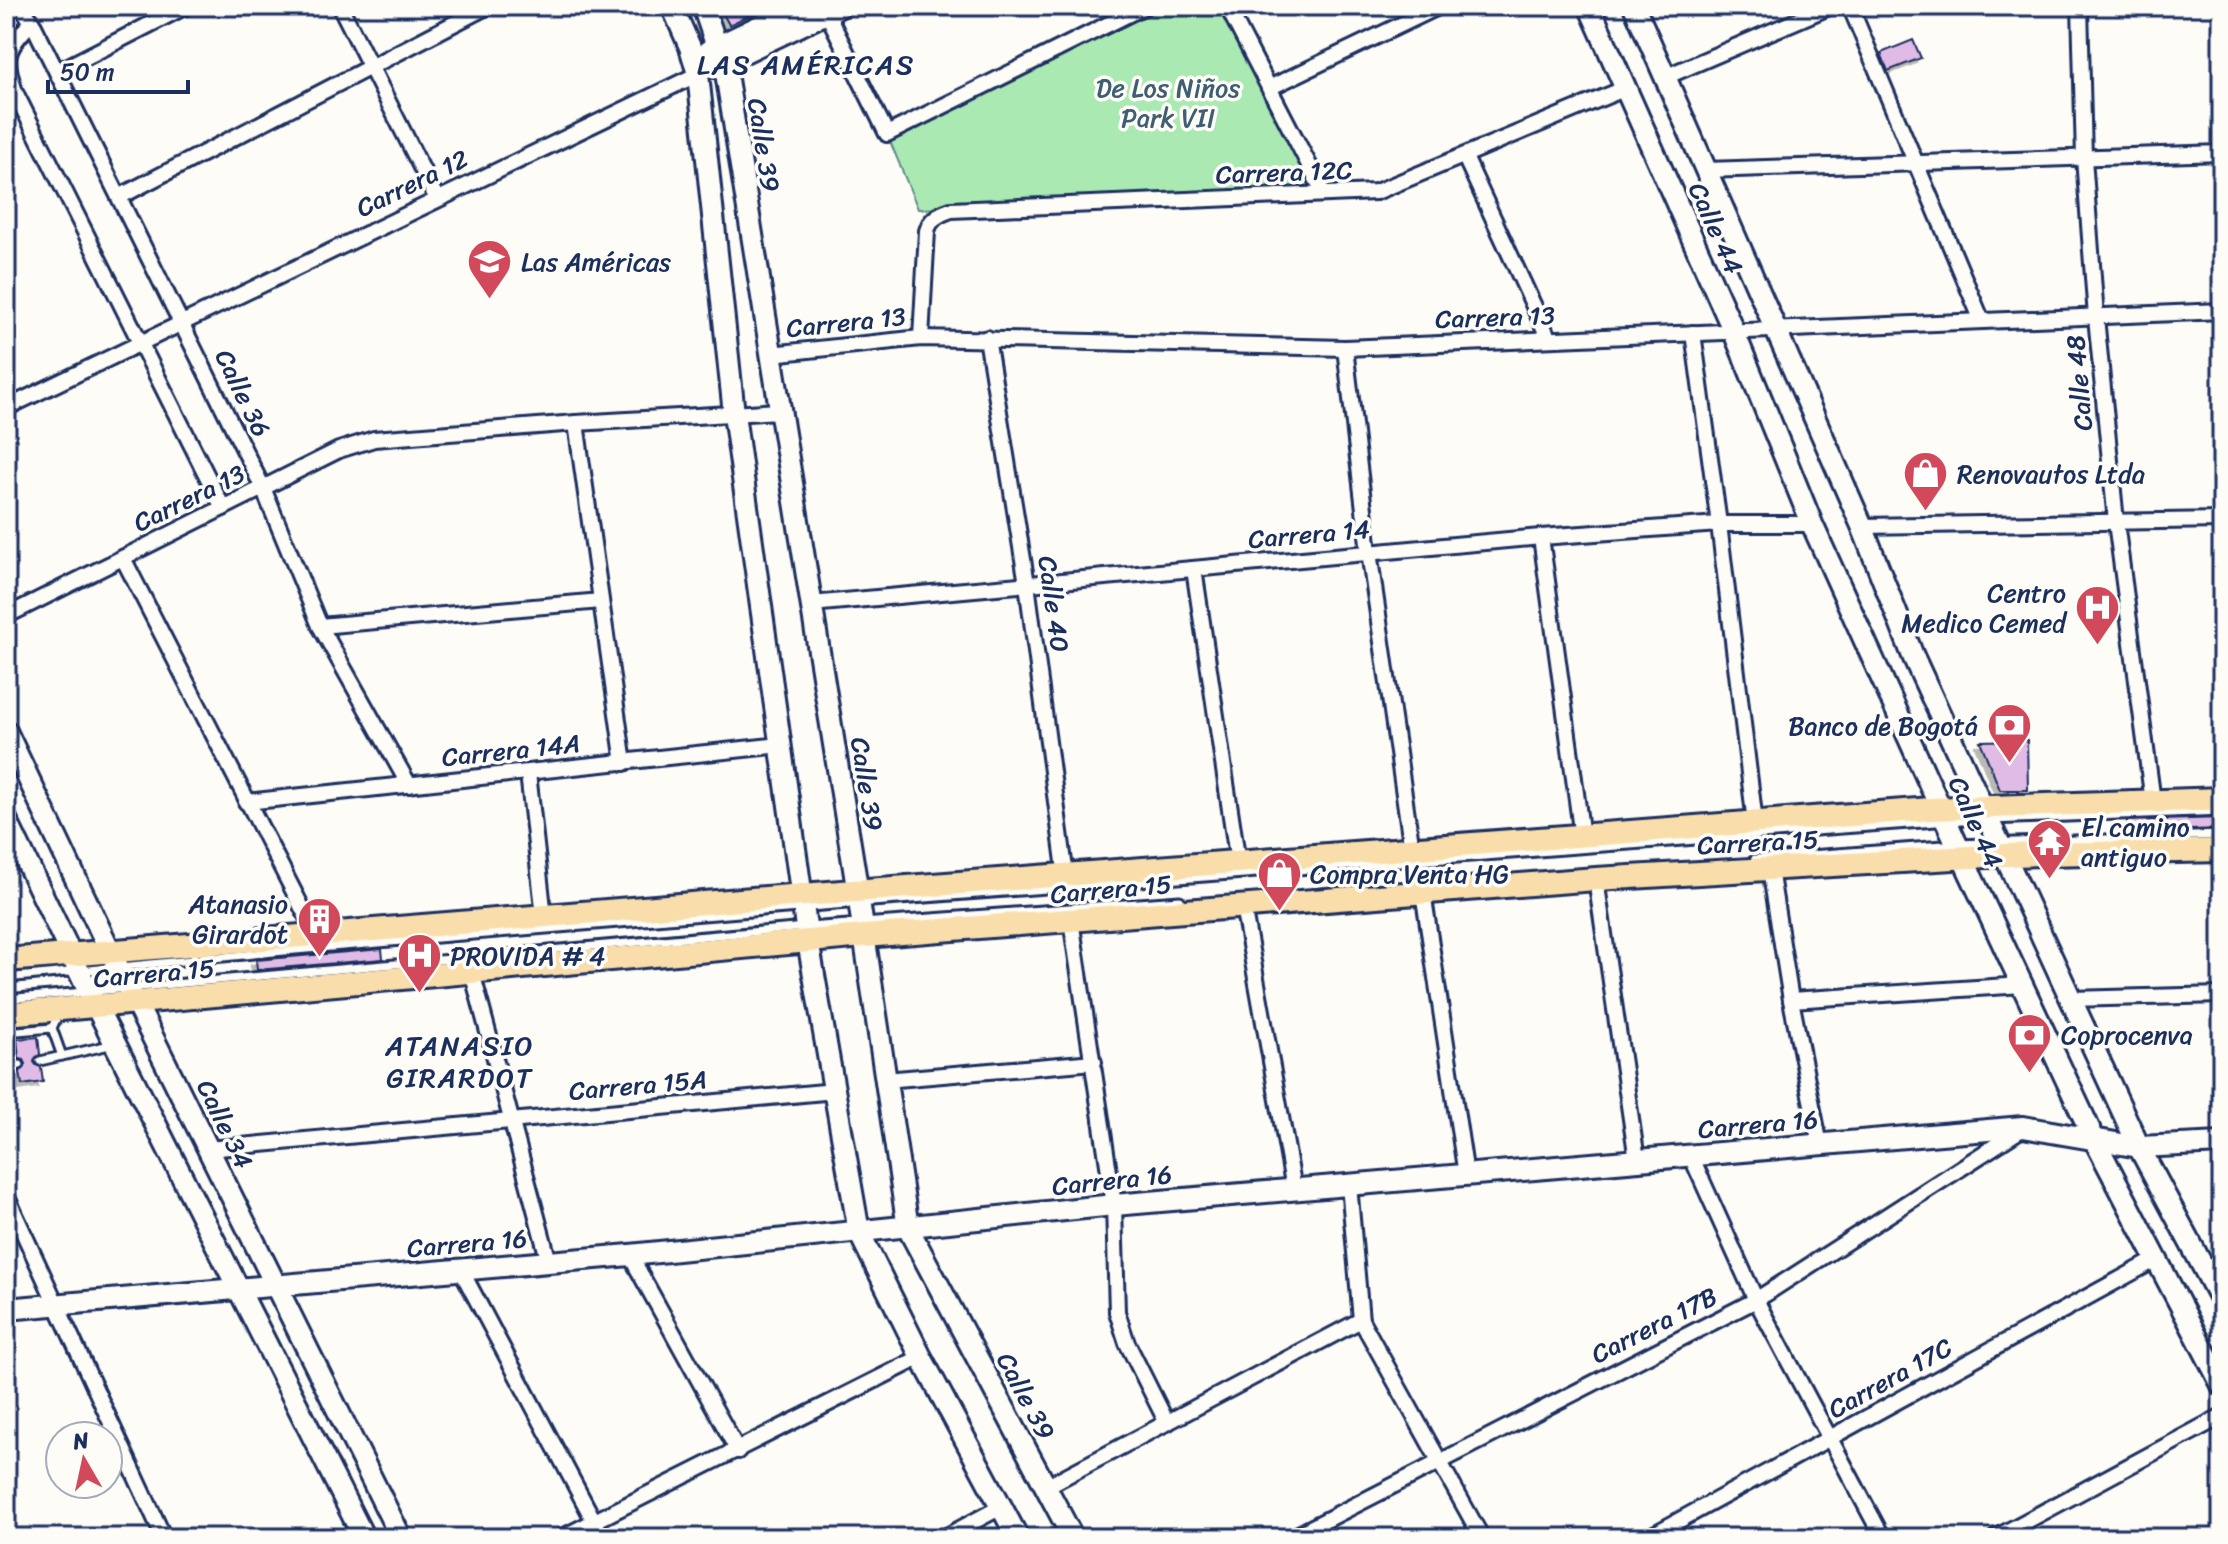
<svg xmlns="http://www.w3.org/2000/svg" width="2228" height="1544" font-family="Sriracha,sans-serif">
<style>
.green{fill:#aaeab2;stroke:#628c88;stroke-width:2}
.building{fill:#e0bbe6;stroke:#1b2f5e;stroke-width:2;filter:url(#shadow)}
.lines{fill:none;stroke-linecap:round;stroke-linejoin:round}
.lane-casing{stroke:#1b2f5e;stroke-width:13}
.street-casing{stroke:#1b2f5e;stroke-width:20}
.secondary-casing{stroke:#1b2f5e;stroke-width:26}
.primary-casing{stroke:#1b2f5e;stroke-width:28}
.lane{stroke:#fdfcf7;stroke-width:7}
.street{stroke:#fdfcf7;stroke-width:14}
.secondary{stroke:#fdfcf7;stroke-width:20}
.primary{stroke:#f9deab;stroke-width:22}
.labels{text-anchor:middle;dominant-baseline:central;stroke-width:7;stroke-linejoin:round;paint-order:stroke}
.park-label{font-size:26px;fill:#3f5e73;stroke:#fdfcf7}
.street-label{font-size:26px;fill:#1b2f5e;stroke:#fdfcf7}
.poi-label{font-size:26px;fill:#1b2f5e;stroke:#fdfcf7;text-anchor:start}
.neighbourhood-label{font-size:28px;letter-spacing:2px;fill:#1b2f5e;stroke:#fdfcf7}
</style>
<defs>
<filter id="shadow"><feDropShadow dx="-5" dy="5" stdDeviation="0" flood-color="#0004"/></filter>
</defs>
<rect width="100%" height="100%" fill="#fdfcf7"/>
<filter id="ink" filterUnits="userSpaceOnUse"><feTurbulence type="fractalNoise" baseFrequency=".0125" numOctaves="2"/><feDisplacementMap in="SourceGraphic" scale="16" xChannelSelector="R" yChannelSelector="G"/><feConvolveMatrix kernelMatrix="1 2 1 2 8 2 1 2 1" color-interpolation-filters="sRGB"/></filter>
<g filter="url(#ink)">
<polygon class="green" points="1145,6 1228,6 1324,194 918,209 887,134"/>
<g class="building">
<polygon points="719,6 768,6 729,25"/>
<polygon points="1913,40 1921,58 1888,71 1881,53"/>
<polygon points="2027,740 2028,790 2000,790 1980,741"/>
<polygon points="2222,818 2222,829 2127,832 2127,821"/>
<polygon points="382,949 383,959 257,970 256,960"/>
<polygon points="38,1037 40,1054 34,1062 41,1067 43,1082 22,1085 20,1072 26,1064 24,1060 19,1059 17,1039"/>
</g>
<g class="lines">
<defs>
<g id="lane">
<polyline points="1755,859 1957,844 2222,835"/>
<polyline points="6,978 295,950 859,903 1936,822 2222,811"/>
<polyline points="6,999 794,928 1180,900"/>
<polyline points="6,1032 52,1028"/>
<polyline points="62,1056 114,1044"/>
<polyline points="40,1061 62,1056 52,1028 58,1015"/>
<polyline points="6,1068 20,1065"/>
</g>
<g id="street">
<polyline points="21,6 32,22 263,488 320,626 409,785"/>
<polyline points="340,6 437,199"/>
<polyline points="1227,6 1324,194"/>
<polyline points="1850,6 1982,321"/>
<polyline points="2080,6 2084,158 2096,317 2116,522 2153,802"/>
<polyline points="827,13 887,134 1145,6"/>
<path d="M32 22C5 50 4 56 15 92L223 508"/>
<polyline points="57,72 186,6"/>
<polyline points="1665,77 1831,6"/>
<polyline points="1269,88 1440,6"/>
<polyline points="1465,157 1549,339"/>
<polyline points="1706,170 2222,153"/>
<polyline points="119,197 488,6"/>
<polyline points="1693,333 1719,524 1755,823"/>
<path d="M921 338 927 231C930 219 939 214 951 210L1376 192 1626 88"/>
<polyline points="987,338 1027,584 1066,877"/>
<polyline points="1345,348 1369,552 1412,850"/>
<polyline points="771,354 921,338 1345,348 2222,311"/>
<polyline points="6,408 698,74"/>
<polyline points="576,423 624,763"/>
<polyline points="1862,526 2222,520"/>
<polyline points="1541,537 1582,837"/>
<polyline points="123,558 316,935"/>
<polyline points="1194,569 1238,863"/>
<polyline points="811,604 1541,537 1719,524 1812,524"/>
<polyline points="6,616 339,450 374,439 576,423 780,411"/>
<polyline points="320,626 601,601"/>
<polyline points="528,773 544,917"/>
<polyline points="246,802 781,745"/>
<polyline points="1770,869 1791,1000 1820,1145"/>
<polyline points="1596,879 1637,1160"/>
<polyline points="1423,892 1466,1175"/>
<polyline points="1243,906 1294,1189"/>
<polyline points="1071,920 1114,1205 1117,1312 1127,1343 1167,1423"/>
<polyline points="472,972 549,1262"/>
<polyline points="2070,999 2222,995"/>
<polyline points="1791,1000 2023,985"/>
<polyline points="885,1080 1094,1062"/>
<polyline points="208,1149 835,1091"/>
<polyline points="1691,1156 1756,1300 1883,1538"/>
<polyline points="1349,1185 1361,1320 1482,1538"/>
<polyline points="6,1195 164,1538"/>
<polyline points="630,1255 738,1451"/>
<polyline points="461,1270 603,1538"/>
<polyline points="1045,1487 1361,1320"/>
<polyline points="561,1538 921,1357"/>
<polyline points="943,1538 1001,1507"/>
<polyline points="1291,1538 1756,1300 2020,1130"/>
<polyline points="1647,1538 2155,1260"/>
<polyline points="1995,1538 2222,1416"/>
</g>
<g id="secondary">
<polyline points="672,6 690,47 698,74 734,414 808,941 859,1232 921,1357 1018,1538"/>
<polyline points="703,6 726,73 856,881 908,1228 1073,1538"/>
<polyline points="1589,6 1734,332 1812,524 1968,869 2094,1139 2222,1385"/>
<polyline points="1634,6 1862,526 1913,656 2139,1147 2222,1302"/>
<polyline points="708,51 801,6"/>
<polyline points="713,67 841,6"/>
<polyline points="6,731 110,951 401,1538"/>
<polyline points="6,819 88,990 364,1538"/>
<polyline points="6,1309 630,1255 1114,1205 2023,1127 2139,1147 2222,1143"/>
</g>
<g id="primary">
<polyline points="6,960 802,895 1931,809 2222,799"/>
<polyline points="6,1014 864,936 1596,879 2005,855 2222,850"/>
</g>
</defs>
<use href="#lane" class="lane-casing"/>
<use href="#street" class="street-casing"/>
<use href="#secondary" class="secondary-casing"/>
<use href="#primary" class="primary-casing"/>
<use href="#lane" class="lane"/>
<use href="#street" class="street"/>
<use href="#secondary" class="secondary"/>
<use href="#primary" class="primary"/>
</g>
</g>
<defs>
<symbol id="school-pin" viewBox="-11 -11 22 30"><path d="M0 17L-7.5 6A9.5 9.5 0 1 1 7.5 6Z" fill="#d1495b" stroke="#fdfcf7"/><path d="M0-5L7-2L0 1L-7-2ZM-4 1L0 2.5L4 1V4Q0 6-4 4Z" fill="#fff"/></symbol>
<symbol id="shop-pin" viewBox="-11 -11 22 30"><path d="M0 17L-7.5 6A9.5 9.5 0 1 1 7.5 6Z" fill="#d1495b" stroke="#fdfcf7"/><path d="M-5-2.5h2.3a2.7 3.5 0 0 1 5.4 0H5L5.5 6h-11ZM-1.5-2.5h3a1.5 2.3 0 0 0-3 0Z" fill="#fff"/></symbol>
<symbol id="hospital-pin" viewBox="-11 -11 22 30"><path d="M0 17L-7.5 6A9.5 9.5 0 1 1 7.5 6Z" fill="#d1495b" stroke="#fdfcf7"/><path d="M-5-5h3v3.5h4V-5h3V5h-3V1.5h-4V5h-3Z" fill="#fff"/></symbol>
<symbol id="bank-pin" viewBox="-11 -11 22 30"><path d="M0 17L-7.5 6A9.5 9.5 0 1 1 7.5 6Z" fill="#d1495b" stroke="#fdfcf7"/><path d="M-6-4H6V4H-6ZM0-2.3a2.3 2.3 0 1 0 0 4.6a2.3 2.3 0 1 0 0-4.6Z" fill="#fff"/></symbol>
<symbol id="temple-pin" viewBox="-11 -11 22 30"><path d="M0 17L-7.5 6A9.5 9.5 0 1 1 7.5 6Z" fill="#d1495b" stroke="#fdfcf7"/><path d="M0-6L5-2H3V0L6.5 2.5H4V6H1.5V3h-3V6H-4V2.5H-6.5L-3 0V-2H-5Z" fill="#fff"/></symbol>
<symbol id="building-pin" viewBox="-11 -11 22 30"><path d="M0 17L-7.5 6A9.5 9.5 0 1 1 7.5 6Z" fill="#d1495b" stroke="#fdfcf7"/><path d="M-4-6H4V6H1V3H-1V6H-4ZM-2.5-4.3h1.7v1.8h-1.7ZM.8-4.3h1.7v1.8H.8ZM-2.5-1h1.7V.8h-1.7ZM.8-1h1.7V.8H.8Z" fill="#fff"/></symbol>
</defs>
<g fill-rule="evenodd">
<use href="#school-pin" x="464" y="236" width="51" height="69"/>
<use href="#shop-pin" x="1900" y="448" width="51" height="69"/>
<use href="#hospital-pin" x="2072" y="582" width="51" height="69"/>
<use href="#bank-pin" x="1984" y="700" width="51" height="69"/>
<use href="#temple-pin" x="2024" y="816" width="51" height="69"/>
<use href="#shop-pin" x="1254" y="848" width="51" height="69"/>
<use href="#building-pin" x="294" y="894" width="51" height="69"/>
<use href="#hospital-pin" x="394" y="930" width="51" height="69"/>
<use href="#bank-pin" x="2004" y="1010" width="51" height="69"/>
</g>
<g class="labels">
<g class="park-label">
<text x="1168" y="88">De Los Niños<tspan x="1168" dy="30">Park VII</tspan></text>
</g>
<g class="street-label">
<text transform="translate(764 145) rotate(81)">Calle 39</text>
<text transform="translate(1284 172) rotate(-2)">Carrera 12C</text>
<text transform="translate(412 183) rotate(-26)">Carrera 12</text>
<text transform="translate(1716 228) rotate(66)">Calle 44</text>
<text transform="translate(1495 317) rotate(-2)">Carrera 13</text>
<text transform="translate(846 322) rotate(-6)">Carrera 13</text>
<text transform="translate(2079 383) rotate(-95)">Calle 48</text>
<text transform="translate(243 393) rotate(64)">Calle 36</text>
<text transform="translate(189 498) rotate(-26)">Carrera 13</text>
<text transform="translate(1309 534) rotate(-5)">Carrera 14</text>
<text transform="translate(1054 604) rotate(82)">Calle 40</text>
<text transform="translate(511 750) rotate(-6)">Carrera 14A</text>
<text transform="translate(867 784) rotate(81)">Calle 39</text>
<text transform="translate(1976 822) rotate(66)">Calle 44</text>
<text transform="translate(1758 842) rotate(-3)">Carrera 15</text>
<text transform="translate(1111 889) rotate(-5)">Carrera 15</text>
<text transform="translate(154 973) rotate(-5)">Carrera 15</text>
<text transform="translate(638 1085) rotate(-5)">Carrera 15A</text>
<text transform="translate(225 1124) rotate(64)">Calle 34</text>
<text transform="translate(1758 1124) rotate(-5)">Carrera 16</text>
<text transform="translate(1112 1180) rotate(-6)">Carrera 16</text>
<text transform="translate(467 1243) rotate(-5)">Carrera 16</text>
<text transform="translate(1654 1325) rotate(-27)">Carrera 17B</text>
<text transform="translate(1890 1378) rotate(-29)">Carrera 17C</text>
<text transform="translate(1026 1396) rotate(62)">Calle 39</text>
</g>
<g class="poi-label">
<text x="521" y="262">Las Américas</text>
<text x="1957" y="474">Renovautos Ltda</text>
<text x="2066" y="593" text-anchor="end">Centro<tspan x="2066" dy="30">Medico Cemed</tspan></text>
<text x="1978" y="726" text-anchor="end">Banco de Bogotá</text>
<text x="2081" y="827">El camino<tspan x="2081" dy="30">antiguo</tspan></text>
<text x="1310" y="874">Compra Venta HG</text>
<text x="288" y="904" text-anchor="end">Atanasio<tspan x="288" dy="30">Girardot</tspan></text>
<text x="450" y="956">PROVIDA # 4</text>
<text x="2061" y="1035">Coprocenva</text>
</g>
<g class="neighbourhood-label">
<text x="806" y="64">LAS AMÉRICAS</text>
<text x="460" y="1045">ATANASIO<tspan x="460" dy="32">GIRARDOT</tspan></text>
</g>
</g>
<rect width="2228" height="1544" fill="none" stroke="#fdfcf7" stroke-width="32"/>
<rect x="16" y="16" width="2196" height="1512" fill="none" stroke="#1b2f5e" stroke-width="3" filter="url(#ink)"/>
<g transform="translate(84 1460) rotate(351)"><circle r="38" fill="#fdfcf7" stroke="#a3aaba" stroke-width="2"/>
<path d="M0-6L14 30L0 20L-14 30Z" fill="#d1495b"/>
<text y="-12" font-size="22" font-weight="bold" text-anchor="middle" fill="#1b2f5e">N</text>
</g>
<path d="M48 80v12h140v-12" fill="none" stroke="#1b2f5e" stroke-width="4"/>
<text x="60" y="80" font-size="24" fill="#1b2f5e" stroke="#fdfcf7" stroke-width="6" paint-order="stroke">50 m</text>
</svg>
